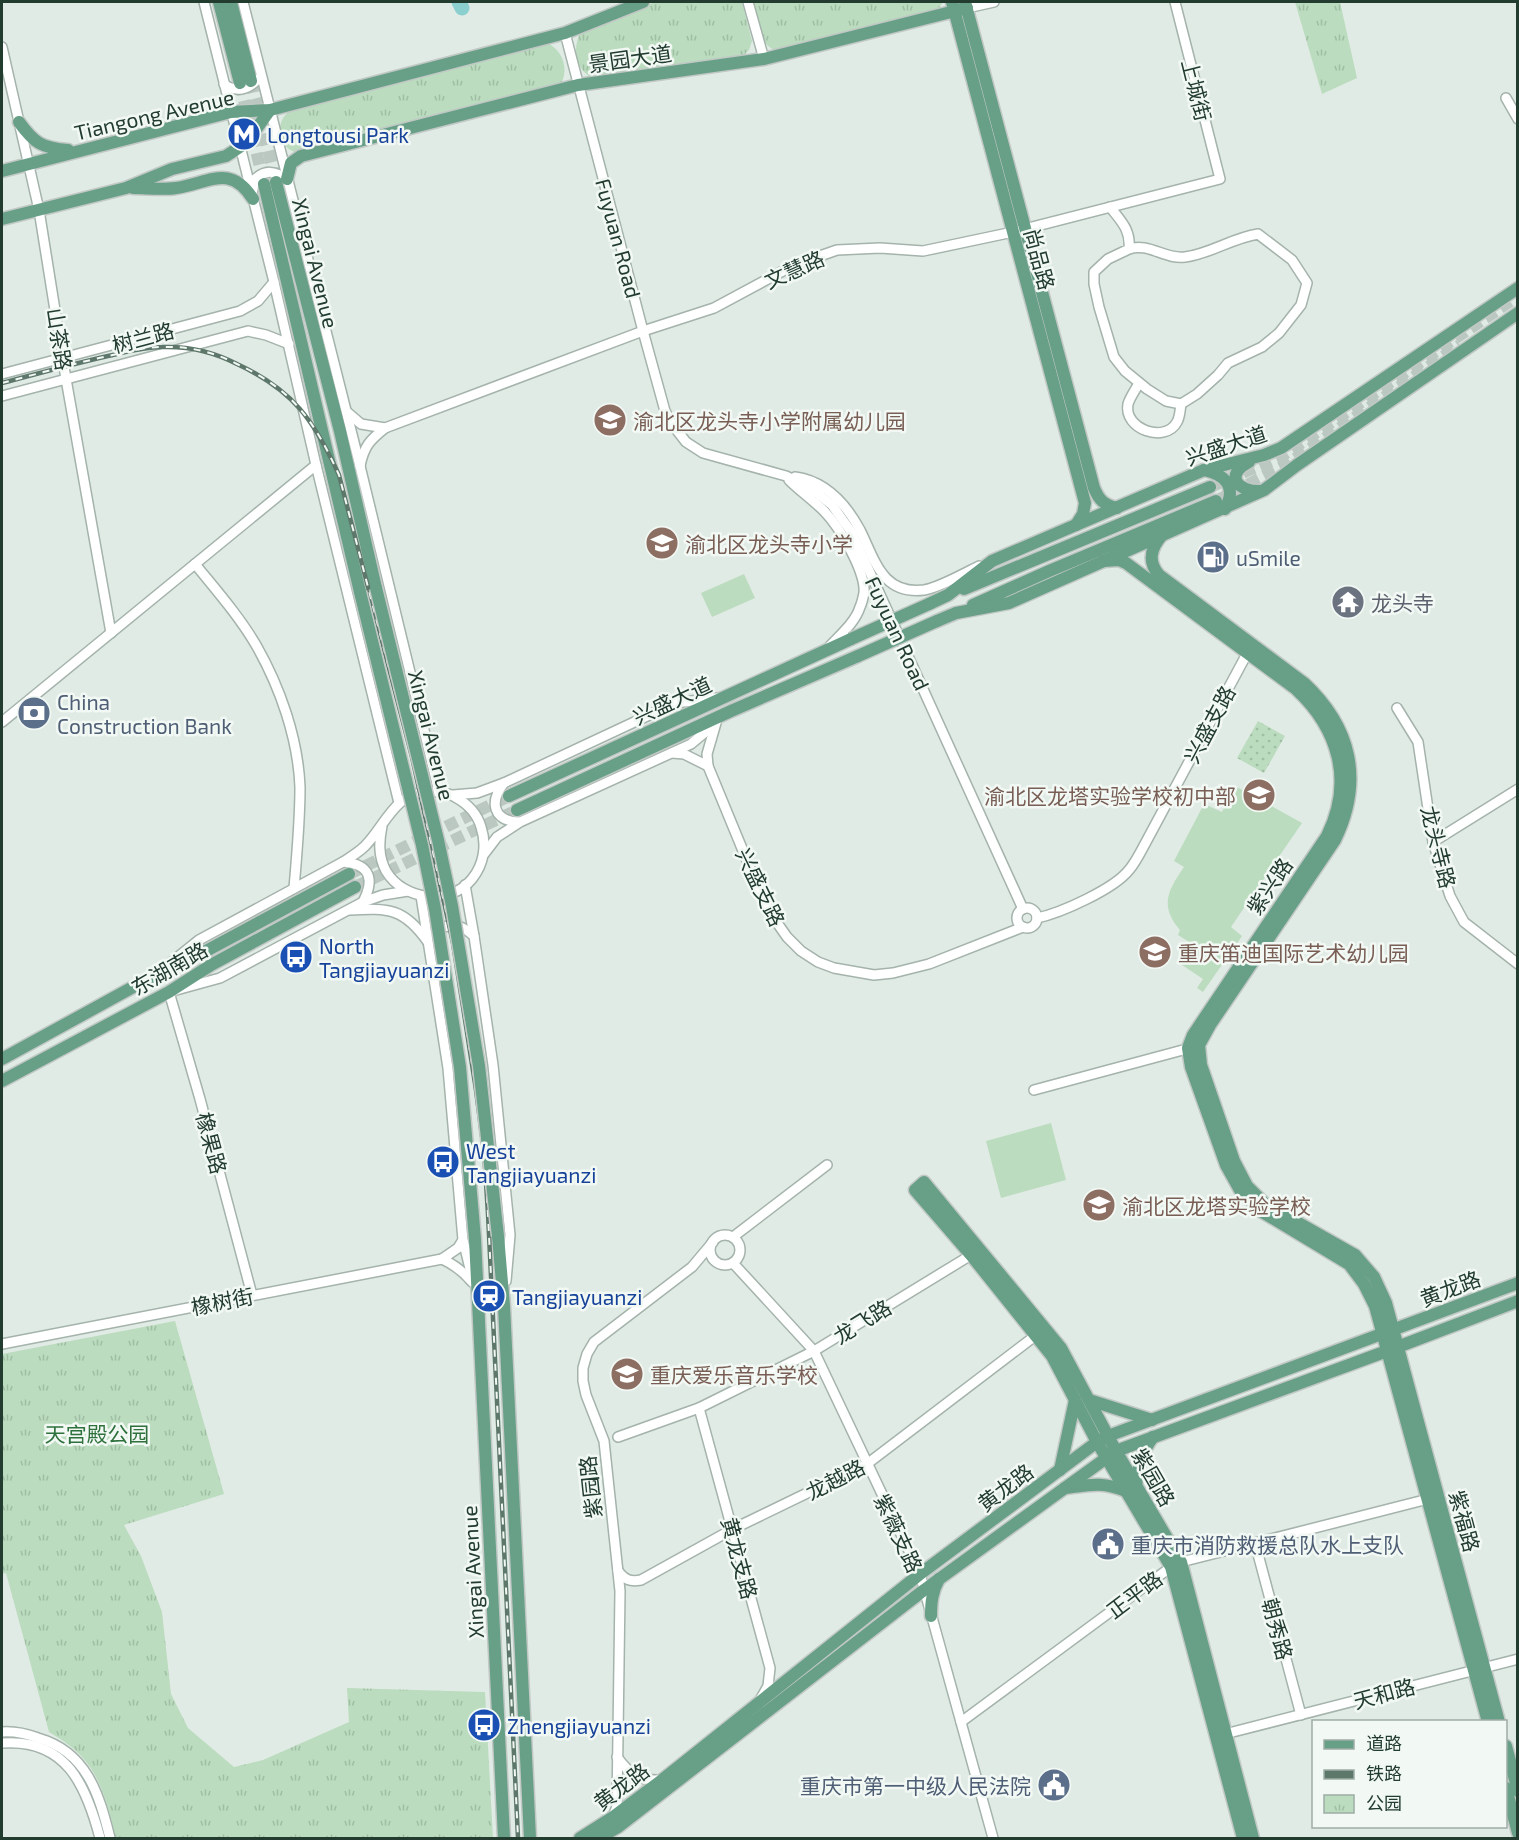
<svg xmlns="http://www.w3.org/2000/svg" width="1519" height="1840" font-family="'Exo 2','Noto Sans SC',sans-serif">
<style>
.grass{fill:url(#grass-dots)}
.park{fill:url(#park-tufts)}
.pitch{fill:#bbdcbe}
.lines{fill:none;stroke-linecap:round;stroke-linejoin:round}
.river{stroke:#8bcfce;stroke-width:15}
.major-tunnel{stroke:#bbc8c1;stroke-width:12;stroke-dasharray:12 6;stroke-linecap:butt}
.minor-casing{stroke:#a4b3ab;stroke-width:12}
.major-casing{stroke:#c1c8c5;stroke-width:15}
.minor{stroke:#fff;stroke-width:9}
.major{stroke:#679f87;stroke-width:12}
.rail-casing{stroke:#5d776b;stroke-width:4.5}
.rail{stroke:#f2f8f4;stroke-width:2;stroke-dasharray:7;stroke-linecap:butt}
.major-bridge-casing{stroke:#c1c8c5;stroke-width:15;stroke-linecap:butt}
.major-bridge{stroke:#679f87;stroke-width:12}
.labels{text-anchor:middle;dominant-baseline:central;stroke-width:5;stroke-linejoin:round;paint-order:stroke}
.street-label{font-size:21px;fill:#223c30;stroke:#f2f8f4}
.transit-label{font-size:21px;fill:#164399;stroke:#f2f8f4;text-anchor:start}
.education-label{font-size:21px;fill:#785e54;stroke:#f2f8f4;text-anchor:start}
.service-label{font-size:21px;fill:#4e5e75;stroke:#f2f8f4;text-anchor:start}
.worship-label{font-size:21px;fill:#5b616d;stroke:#f2f8f4;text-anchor:start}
.park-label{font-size:21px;fill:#2e713c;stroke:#f2f8f4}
</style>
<defs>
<pattern id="grass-dots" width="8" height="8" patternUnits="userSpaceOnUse" patternTransform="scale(1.5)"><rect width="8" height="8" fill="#bbdcbe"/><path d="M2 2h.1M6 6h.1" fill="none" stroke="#a0bea4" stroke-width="1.8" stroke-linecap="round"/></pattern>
<pattern id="park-tufts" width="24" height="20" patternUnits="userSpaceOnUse" patternTransform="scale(1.5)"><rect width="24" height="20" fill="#bbdcbe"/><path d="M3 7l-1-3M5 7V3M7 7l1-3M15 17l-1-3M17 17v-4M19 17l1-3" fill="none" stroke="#a0bea4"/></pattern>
</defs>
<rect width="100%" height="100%" fill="#e1ebe5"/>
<polygon class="grass" points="1258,721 1285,736 1264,773 1237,758"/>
<g class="park">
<path d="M655 2H742L752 41 749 50 742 57 592 78C575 69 572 48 581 31Z"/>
<path d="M752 2H943L939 8 774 50C757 42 756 18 752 2Z"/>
<polygon points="1295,2 1340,2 1357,78 1322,94"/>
<path d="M549 44C564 52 569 71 560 86L300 153C278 151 273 122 290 111Z"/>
<path d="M175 1321 224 1494 124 1525 141 1556 162 1612 171 1694 188 1728 234 1767 263 1760 349 1722 347 1688 485 1692 493 1838H116C109 1811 102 1778 82 1757 73 1747 61 1739 49 1732L6 1573 2 1574V1354Z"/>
</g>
<g class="pitch">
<polygon points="744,574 755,598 712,617 701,593"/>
<path d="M1235 786 1302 823 1231 927 1242 936 1203 992 1197 988 1203 979 1176 961 1189 942 1178 935 1180 930C1159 906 1168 890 1184 867L1174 861 1204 804 1222 812Z"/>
<polygon points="1051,1123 1066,1180 1001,1198 986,1141"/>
</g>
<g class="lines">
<polyline class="river" points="459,2 462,8"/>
<g class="major-tunnel">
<polyline points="251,81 276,182"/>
<polyline points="240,83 264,184"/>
<polyline points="1210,487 1282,456 1518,296"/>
<polyline points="1216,501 1286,465 1460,345"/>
<polyline points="349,874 509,796"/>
<polyline points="355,887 517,810"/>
</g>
<defs>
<g id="minor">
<polyline points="204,2 274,282 316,465 399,803"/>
<polyline points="243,2 360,466 439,792"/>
<polyline points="748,2 764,59"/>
<polyline points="967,8 994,2"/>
<polyline points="565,33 643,331 665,411 672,424 686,442 703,453 786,476 809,487 832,505 852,533 1023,909"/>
<polyline points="2,47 39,210 66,379 111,633"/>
<path d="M224 84C236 93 248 90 258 79"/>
<polyline points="1506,98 1518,119"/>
<path d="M253 190 254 180C265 169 275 171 287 179"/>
<path d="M1110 207C1121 221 1131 230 1129 249L1108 259 1094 272V284L1099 307 1114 357 1125 371 1147 389 1166 401 1181 404 1197 394 1218 375 1228 363 1262 347 1279 333 1301 305 1307 283 1292 260 1258 234C1232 238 1210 254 1185 257 1166 260 1148 242 1129 249"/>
<polyline points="2,374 240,311 258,301 274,282"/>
<path d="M1139 383C1136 389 1130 397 1128 404 1123 429 1165 444 1177 422 1180 417 1180 410 1181 404"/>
<polyline points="2,396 248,331 266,335 289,344"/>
<polyline points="347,412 361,424 385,428"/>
<path d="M360 466C364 446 370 440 385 428L643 331 714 308 794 265 837 250 880 248 923 251 1013 232 1220 179 1175 2"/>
<path d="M795 477C825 481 846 504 860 530 875 560 882 595 924 590 938 588 965 573 979 566"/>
<path d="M789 480C800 491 813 500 824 511 839 526 866 572 864 593 863 598 862 603 860 607 855 623 840 635 829 647"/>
<path d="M195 564C216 590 239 616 256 645 280 687 298 738 300 787 300 821 297 854 294 888"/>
<polyline points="1397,708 1418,742 1433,842 1450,896 1464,922 1518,964"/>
<polyline points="2,722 316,465"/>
<polyline points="716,723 707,754 708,766 762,897 773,917 787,937 801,951 818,962 834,968 874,975 893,973 929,964 1023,927"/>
<polyline points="672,753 684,754 708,766"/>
<path d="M504 783C489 802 493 821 519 822"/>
<polyline points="453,795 477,793 504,783 675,703 717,698"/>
<polyline points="1433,842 1518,789"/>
<polyline points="484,854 497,837 520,822 691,744 715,724"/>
<path d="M343 862C370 864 375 879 363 902"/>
<polyline points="465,885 474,936 493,1065 510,1235 506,1281"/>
<polyline points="421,896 448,1068 463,1240 473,1281"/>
<circle cx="1027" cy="918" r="10"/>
<path d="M350 910C389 908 404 908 428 942"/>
<path d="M1037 918C1061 913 1114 889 1129 870 1136 862 1141 851 1146 842L1250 648"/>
<path d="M435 933C451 920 460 924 474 936"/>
<path d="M168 965 199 940 343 862C351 857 359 852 365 846 385 826 395 792 428 792 438 791 447 792 455 797 468 804 477 813 481 827 487 845 484 864 472 879 450 906 404 901 386 871 378 856 379 841 382 826"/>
<polyline points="1034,1090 1194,1047"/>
<circle cx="725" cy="1250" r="15"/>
<polyline points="733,1237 827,1165"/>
<path d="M463 1240 458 1248 442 1259C455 1265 463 1271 472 1282"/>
<polyline points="733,1263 814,1351 920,1574 993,1838"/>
<polyline points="252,1295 200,1099 169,992 220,978 363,902 383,895 408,891"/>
<polyline points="2,1344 442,1259"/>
<polyline points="699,1408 770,1668 768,1686 760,1700"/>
<polyline points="618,1437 699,1408 814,1351 971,1255"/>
<polyline points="1255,1543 1301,1715"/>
<path d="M618 1571C625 1580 630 1582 641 1580L733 1529 867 1464 1035 1336"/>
<polyline points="961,1722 1171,1567 1181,1562 1432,1498"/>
<path d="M2 1732C14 1731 27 1734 38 1738 87 1752 99 1794 110 1838"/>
<polyline points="1221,1735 1518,1659"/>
<path d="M2 1743C66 1738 86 1785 100 1838"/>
<path d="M617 1757C630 1775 639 1781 662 1780"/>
<polyline points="613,1817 617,1806 620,1591 604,1441 586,1395 583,1381 583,1368 587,1354 594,1342 692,1267 713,1242"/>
</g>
<g id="major">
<polyline points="219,2 240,83"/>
<polyline points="231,2 251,81"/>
<polyline points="952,2 1085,503 1083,514 1076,525"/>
<path d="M965 2 1094 488C1099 500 1104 505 1117 508"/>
<path d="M19 122C34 143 42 148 68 150"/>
<polyline points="2,171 231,112 270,110 565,33 643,2"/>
<polyline points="287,179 291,163 301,156 578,85 764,59 967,8"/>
<polyline points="276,182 340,431 376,588"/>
<polyline points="264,184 360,592"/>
<path d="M133 188C147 188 162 190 176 188 209 183 230 163 253 199"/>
<polyline points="2,219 126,188 172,169 226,156 246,143 270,110"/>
<path d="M1249 462C1224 475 1237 492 1261 491"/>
<path d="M1204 470C1226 475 1237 487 1225 509"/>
<path d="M1162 535C1151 548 1147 561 1159 575L1304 683C1351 727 1364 780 1335 840L1210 1025 1199 1045 1201 1065 1234 1161 1247 1186 1265 1204 1355 1255 1374 1277 1386 1303 1499 1722"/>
<path d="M1103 561 1119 560 1126 563 1296 689C1339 729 1354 782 1327 836L1193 1035 1188 1048 1191 1067 1226 1165 1240 1190 1259 1210 1349 1264 1364 1284 1375 1306 1488 1722"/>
<polyline points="964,589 1210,487"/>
<polyline points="929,604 948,595 992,561 1204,470 1264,455 1281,448 1518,288"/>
<polyline points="973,605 1049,571 1216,501"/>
<polyline points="937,621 956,613 1009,603 1264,490 1297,465 1518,313"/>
<polyline points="509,796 851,639"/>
<polyline points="517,810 731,711 858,656"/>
<polyline points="2,1059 155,975 206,951 349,874"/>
<polyline points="2,1081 169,992 211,965 355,887"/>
<polyline points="498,1236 504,1306 530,1838"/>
<polyline points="475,1239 504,1838"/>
<polyline points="1089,1400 1152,1420"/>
<polyline points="1060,1470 1075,1400"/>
<path d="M1136 1486C1138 1467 1142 1452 1153 1437"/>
<path d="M1065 1488C1089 1485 1102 1481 1126 1491"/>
<path d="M931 1616C931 1602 932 1592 939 1579"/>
<polyline points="1506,1746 1518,1791"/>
<polyline points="1506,1788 1518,1833"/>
<polyline points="580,1838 613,1817 662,1780 920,1574 1097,1442 1108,1436 1518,1283"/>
<polyline points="599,1838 618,1827 924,1590 1116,1451 1387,1351 1518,1301"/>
<polyline points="1243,1838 1171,1567 1097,1442 1052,1356 971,1255 915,1190 924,1182 1061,1348 1116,1451 1181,1562 1253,1838"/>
</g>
</defs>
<use href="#minor" class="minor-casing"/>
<use href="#major" class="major-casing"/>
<use href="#minor" class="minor"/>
<use href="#major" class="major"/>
<defs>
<path id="rail" d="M2 383C37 374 72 364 108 356 126 352 144 347 162 347 189 346 214 352 237 364 293 390 314 420 339 475L412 757 453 943 476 1090 484 1151 488 1214 518 1838"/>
</defs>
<use href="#rail" class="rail-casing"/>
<use href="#rail" class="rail"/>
<defs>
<g id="major-bridge">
<polyline points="376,588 438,840 452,906 479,1066 498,1236"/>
<polyline points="360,592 422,845 435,909 460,1067 475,1239"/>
<polyline points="851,639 929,604"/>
<polyline points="858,656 937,621"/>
</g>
</defs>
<use href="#major-bridge" class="major-bridge-casing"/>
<use href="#major-bridge" class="major-bridge"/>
</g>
<defs>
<symbol id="metro-disc" viewBox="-11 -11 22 22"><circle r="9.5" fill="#1a4fb4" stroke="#f2f8f4"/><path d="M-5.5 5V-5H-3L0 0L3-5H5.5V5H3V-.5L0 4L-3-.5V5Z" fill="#fff"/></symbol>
<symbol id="school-disc" viewBox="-11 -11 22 22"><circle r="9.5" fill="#8d6e63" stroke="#f2f8f4"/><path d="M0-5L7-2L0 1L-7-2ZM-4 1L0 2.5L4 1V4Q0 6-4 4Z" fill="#fff"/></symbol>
<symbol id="fuel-disc" viewBox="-11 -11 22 22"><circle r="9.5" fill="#5c6f8a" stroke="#f2f8f4"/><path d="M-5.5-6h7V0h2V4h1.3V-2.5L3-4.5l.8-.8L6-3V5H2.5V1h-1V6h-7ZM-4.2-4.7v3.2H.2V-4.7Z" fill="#fff"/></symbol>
<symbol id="temple-disc" viewBox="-11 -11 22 22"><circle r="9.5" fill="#6b7280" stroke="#f2f8f4"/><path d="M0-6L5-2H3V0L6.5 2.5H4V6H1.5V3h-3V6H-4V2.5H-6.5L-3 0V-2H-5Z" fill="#fff"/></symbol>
<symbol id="bank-disc" viewBox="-11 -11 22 22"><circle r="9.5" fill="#5c6f8a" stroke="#f2f8f4"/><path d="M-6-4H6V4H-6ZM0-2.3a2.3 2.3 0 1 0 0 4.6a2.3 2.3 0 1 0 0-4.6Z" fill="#fff"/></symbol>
<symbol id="bus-disc" viewBox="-11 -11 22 22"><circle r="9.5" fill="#1a4fb4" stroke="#f2f8f4"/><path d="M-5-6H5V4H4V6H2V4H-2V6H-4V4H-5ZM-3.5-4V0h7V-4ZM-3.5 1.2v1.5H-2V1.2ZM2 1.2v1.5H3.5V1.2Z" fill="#fff"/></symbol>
<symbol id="station-disc" viewBox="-11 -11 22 22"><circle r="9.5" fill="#1a4fb4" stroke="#f2f8f4"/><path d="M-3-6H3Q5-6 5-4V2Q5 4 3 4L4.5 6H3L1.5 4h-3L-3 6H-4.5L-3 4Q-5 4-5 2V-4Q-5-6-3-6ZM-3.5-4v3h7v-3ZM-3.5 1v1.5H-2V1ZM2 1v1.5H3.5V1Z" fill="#fff"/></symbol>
<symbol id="civic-disc" viewBox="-11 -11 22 22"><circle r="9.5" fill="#5c6f8a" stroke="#f2f8f4"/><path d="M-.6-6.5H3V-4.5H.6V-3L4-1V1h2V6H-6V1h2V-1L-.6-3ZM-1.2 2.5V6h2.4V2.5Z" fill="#fff"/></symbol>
</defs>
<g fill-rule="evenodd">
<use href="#metro-disc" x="225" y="115" width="38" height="38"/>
<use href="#school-disc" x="591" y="401" width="38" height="38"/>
<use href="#school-disc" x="643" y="524" width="38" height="38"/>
<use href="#fuel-disc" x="1194" y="538" width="38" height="38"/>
<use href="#temple-disc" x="1329" y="583" width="38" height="38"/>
<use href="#bank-disc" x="15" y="694" width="38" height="38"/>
<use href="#school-disc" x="1240" y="776" width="38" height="38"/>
<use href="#school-disc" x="1136" y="933" width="38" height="38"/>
<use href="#bus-disc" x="277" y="938" width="38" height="38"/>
<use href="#bus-disc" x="424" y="1143" width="38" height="38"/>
<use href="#school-disc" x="1080" y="1186" width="38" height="38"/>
<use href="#station-disc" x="470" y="1277" width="38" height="38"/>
<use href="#school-disc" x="608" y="1355" width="38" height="38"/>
<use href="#civic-disc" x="1089" y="1525" width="38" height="38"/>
<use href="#bus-disc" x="465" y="1706" width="38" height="38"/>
<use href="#civic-disc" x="1035" y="1766" width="38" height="38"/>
</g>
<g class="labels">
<g class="street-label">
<text transform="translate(630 58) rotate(-8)">景园大道</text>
<text transform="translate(1197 90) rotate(76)">上城街</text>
<text transform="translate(154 114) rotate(-13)">Tiangong Avenue</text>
<text transform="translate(619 238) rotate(75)">Fuyuan Road</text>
<text transform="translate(1040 259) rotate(75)">尚品路</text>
<text transform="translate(316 263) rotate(76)">Xingai Avenue</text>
<text transform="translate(794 269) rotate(-24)">文慧路</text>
<text transform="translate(143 337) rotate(-15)">树兰路</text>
<text transform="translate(60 339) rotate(81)">山茶路</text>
<text transform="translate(1226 445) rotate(-18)">兴盛大道</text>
<text transform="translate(898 633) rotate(65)">Fuyuan Road</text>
<text transform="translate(672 700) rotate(-25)">兴盛大道</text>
<text transform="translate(1209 724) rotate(-62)">兴盛支路</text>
<text transform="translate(432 735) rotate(76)">Xingai Avenue</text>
<text transform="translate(1439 847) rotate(76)">龙头寺路</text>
<text transform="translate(1269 886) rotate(-56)">紫兴路</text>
<text transform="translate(761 887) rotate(64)">兴盛支路</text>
<text transform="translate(169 968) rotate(-30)">东湖南路</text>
<text transform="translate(212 1143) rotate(75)">橡果路</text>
<text transform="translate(1450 1288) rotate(-21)">黄龙路</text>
<text transform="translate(222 1301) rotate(-11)">橡树街</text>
<text transform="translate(862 1321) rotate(-32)">龙飞路</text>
<text transform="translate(1154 1477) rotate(60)">紫园路</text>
<text transform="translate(835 1479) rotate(-27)">龙越路</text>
<text transform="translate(590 1487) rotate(-96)">紫园路</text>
<text transform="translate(1005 1487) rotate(-37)">黄龙路</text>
<text transform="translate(1465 1521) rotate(75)">紫福路</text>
<text transform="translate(899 1533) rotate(65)">紫薇支路</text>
<text transform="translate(740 1558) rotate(75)">黄龙支路</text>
<text transform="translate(472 1572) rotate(-93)">Xingai Avenue</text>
<text transform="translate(1134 1594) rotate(-37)">正平路</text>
<text transform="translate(1278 1629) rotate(75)">朝秀路</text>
<text transform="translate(1384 1693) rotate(-15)">天和路</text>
<text transform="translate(621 1786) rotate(-37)">黄龙路</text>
</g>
<g class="transit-label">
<text x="267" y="134">Longtousi Park</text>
<text x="319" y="945">North<tspan x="319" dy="24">Tangjiayuanzi</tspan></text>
<text x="466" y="1150">West<tspan x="466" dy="24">Tangjiayuanzi</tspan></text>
<text x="512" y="1296">Tangjiayuanzi</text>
<text x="507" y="1725">Zhengjiayuanzi</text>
</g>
<g class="education-label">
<text x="633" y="420">渝北区龙头寺小学附属幼儿园</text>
<text x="685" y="543">渝北区龙头寺小学</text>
<text x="1236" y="795" text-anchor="end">渝北区龙塔实验学校初中部</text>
<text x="1178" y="952">重庆笛迪国际艺术幼儿园</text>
<text x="1122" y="1205">渝北区龙塔实验学校</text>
<text x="650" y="1374">重庆爱乐音乐学校</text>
</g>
<g class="service-label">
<text x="1236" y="557">uSmile</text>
<text x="57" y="701">China<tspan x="57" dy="24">Construction Bank</tspan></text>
<text x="1131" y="1544">重庆市消防救援总队水上支队</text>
<text x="1031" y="1785" text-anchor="end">重庆市第一中级人民法院</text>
</g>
<g class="worship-label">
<text x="1371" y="602">龙头寺</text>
</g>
<g class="park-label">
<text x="97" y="1433">天宫殿公园</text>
</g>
</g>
<rect width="1519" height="1840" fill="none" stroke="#223c30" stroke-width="6"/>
<rect x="1312" y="1720" width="195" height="108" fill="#f2f8f4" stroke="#9fada6" stroke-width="1.5"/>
<rect x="1324" y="1740" width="30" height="9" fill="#679f87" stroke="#9fada6" stroke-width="1.5"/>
<text x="1366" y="1750" font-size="18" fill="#223c30">道路</text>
<rect x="1324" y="1770" width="30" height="9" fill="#5d776b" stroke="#9fada6" stroke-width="1.5"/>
<text x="1366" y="1780" font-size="18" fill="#223c30">铁路</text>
<rect x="1324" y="1795" width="30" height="18" fill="url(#park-tufts)" stroke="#9fada6" stroke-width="1.5"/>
<text x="1366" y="1810" font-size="18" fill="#223c30">公园</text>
</svg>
